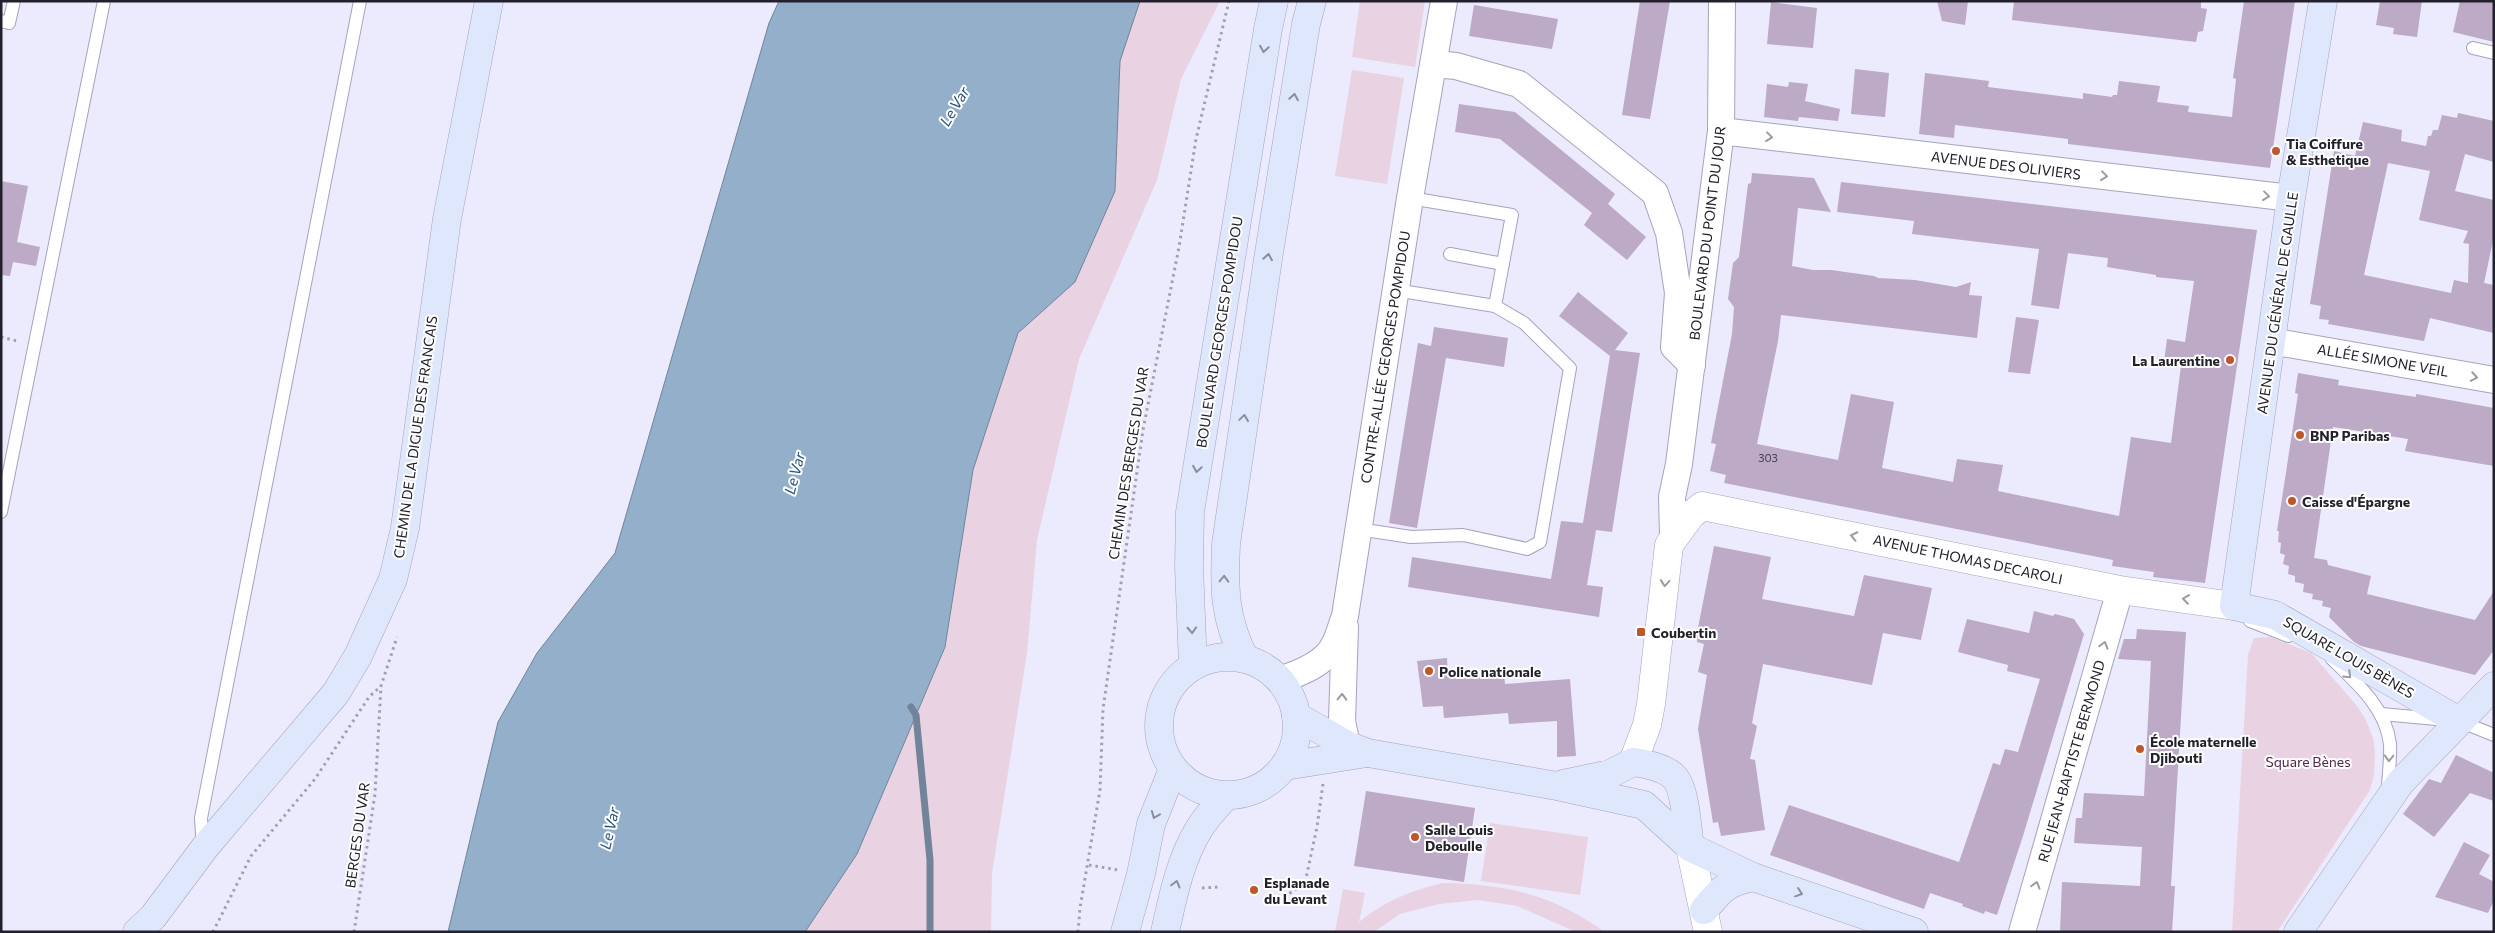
<svg xmlns="http://www.w3.org/2000/svg" width="2495" height="933" font-family="Commissioner,sans-serif">
<style>
.green{fill:#e9d2e2}
.water{fill:#93afc9;stroke:#71849a}
.lines{fill:none;stroke-linecap:round;stroke-linejoin:round}
.stream{stroke:#71849a;stroke-width:7}
.building{fill:#bcaac6;fill-rule:evenodd}
.service-casing{stroke:#a6a2c0;stroke-width:14}
.minor-casing{stroke:#a6a2c0;stroke-width:28}
.tertiary-casing{stroke:#a6a2c0;stroke-width:29}
.secondary-casing{stroke:#a6a2c0;stroke-width:29}
.path{stroke:#a19fb0;stroke-width:3;stroke-dasharray:2.5 4;stroke-linecap:butt}
.service{stroke:#fff;stroke-width:12}
.minor{stroke:#fff;stroke-width:26}
.tertiary{stroke:#fff;stroke-width:28}
.secondary{stroke:#dfe7fd;stroke-width:28}
.oneway{stroke:#8a8d9f}
.oneway2{stroke:#9c9ba0}
.poi-dot{fill:#be572b;stroke:#fff;stroke-width:2}
.labels{text-anchor:middle;dominant-baseline:central;stroke-width:4;stroke-linejoin:round;paint-order:stroke}
.number-label{font-size:11px;fill:#484252}
.poi-label{font-size:14px;font-weight:bold;fill:#22202c;stroke:#fff;text-anchor:start}
.street-label{font-size:14px;fill:#22202c;stroke:#fff}
.park-label{font-size:14px;fill:#522849;stroke:#fff}
.water-label{font-size:15px;font-style:italic;fill:#2a557b;stroke:#fff}
</style>
<rect width="100%" height="100%" fill="#eceafd"/>
<g class="green">
<polygon points="1140,1 1220,1 1181,79 1157,180 1079,359 1037,540 1027,653 992,873 991,932 805,932 857,854 945,647 973,470 1018,333 1075,282 1115,191 1120,61"/>
<polygon points="1360,1 1425,1 1415,67 1352,57"/>
<polygon points="1352,70 1404,78 1387,184 1335,176"/>
<polygon points="2270,637 2311,653 2357,706 2365,718 2373,738 2375,753 2374,775 2370,790 2277,932 2232,932 2248,655 2254,638"/>
<polygon points="1490,823 1588,837 1580,895 1481,881"/>
<path d="M1443 883C1492 884 1535 890 1578 915 1586 920 1596 925 1604 932H1576L1517 906 1478 900 1439 904 1400 914 1374 932H1335L1343 889 1365 893 1359 922C1385 901 1410 891 1443 883Z"/>
</g>
<polygon class="water" points="779,1 1140,1 1120,61 1115,191 1075,282 1018,333 973,470 945,647 857,854 805,932 448,932 498,722 537,653 615,553 769,23"/>
<g class="lines">
<polyline class="stream" points="911,707 916,715 930,860 930,932"/>
</g>
<g class="building">
<polygon points="1640,1 1670,1 1650,119 1622,115"/>
<polygon points="1937,1 1968,1 1965,25 1942,21"/>
<polygon points="2014,1 2201,1 2201,8 2207,9 2203,31 2198,32 2196,42 2012,20"/>
<polygon points="2244,1 2295,1 2270,168 2068,144 2068,139 1955,125 1954,138 1919,134 1925,73 1989,81 1988,87 2083,99 2083,93 2112,97 2113,95 2117,95 2119,81 2160,86 2157,102 2189,106 2188,112 2232,117 2236,79 2233,78"/>
<polygon points="2380,1 2422,1 2417,37 2393,34 2394,28 2376,25"/>
<polygon points="2460,1 2494,1 2494,42 2453,32"/>
<polygon points="1771,2 1817,8 1813,48 1767,44"/>
<polygon points="1474,5 1558,19 1552,49 1469,36"/>
<polygon points="1855,69 1889,73 1885,117 1851,114"/>
<polygon points="1789,82 1808,84 1805,101 1840,109 1838,121 1799,117 1798,121 1764,117 1767,84 1788,87"/>
<polygon points="1459,104 1515,112 1615,194 1608,204 1646,237 1627,260 1584,225 1592,213 1500,139 1455,132"/>
<path d="M2458 113 2494 121V162L2465 154 2455 191 2494 200V236L2484 283 2494 285V333L2430 318 2424 341 2328 324 2329 320 2319 319 2321 306 2310 304 2334 151 2355 156 2363 122 2402 130 2401 141 2426 146 2428 136H2431L2433 130H2438L2442 115 2457 118ZM2388 163 2430 171 2419 220 2468 231 2463 243 2469 244 2468 283 2454 280 2451 293 2364 275Z"/>
<polygon points="1752,173 1814,178 1831,212 1798,208 1792,266 1813,270 1831,270 1874,276 1878,278 1915,280 1956,287 1971,282 1969,295 1982,296 1977,338 1781,315 1778,341 1757,444 1838,460 1851,394 1894,402 1882,468 1953,482 1957,459 2003,465 1998,491 2119,516 2131,437 2171,443 2181,366 2164,362 2167,339 2185,342 2194,281 2156,277 2156,275 2107,267 2108,258 2068,253 2059,309 2031,305 2039,249 1912,234 1914,221 1837,212 1841,182 2257,230 2205,583 2153,577 2154,572 2112,566 2113,560 1724,483 1726,475 1710,471 1716,444 1711,443 1732,334 1734,307 1728,299 1733,263 1739,257 1748,184 1751,183"/>
<polygon points="1,181 28,186 17,242 40,247 36,266 13,262 10,276 1,275"/>
<polygon points="1578,292 1628,333 1615,350 1640,353 1612,532 1596,530 1587,585 1603,587 1599,617 1408,587 1412,557 1551,579 1561,521 1583,523 1610,356 1559,316"/>
<polygon points="2016,317 2039,320 2030,374 2008,372"/>
<polygon points="1434,327 1508,338 1504,367 1446,358 1417,528 1389,523 1418,343 1431,346"/>
<polygon points="2298,373 2339,380 2338,385 2416,397 2416,394 2494,408 2494,466 2405,451 2408,439 2333,427 2314,558 2327,560 2328,565 2371,576 2367,594 2475,620 2494,591 2494,650 2475,675 2361,646 2354,642 2329,617 2331,608 2322,606 2323,601 2312,599 2313,594 2303,592 2304,584 2295,582 2295,576 2288,574 2289,566 2283,564 2285,555 2280,553 2281,543 2278,542 2279,531 2277,531 2298,394 2295,393"/>
<polygon points="1714,546 1771,557 1762,599 1854,616 1864,575 1932,588 1921,640 1883,633 1872,685 1763,664 1752,723 1757,726 1750,759 1755,760 1765,830 1721,836 1718,822 1713,823 1698,729 1707,675 1698,672 1704,644 1697,642 1697,633"/>
<polygon points="2034,611 2053,616 2055,614 2074,619 2084,634 2023,836 1997,915 1985,911 1984,914 1962,906 1963,904 1930,893 1924,909 1770,855 1789,805 1959,862 1993,763 2000,765 2005,749 2018,752 2040,679 2007,671 2008,665 1958,652 1967,619 2029,633"/>
<polygon points="2137,629 2186,632 2171,886 2175,886 2172,932 2060,932 2062,882 2140,886 2142,847 2074,843 2076,818 2082,818 2084,793 2144,796 2151,661 2118,659 2124,639 2136,639"/>
<polygon points="1447,658 1448,676 1504,672 1505,684 1570,679 1576,756 1557,757 1557,721 1509,724 1508,713 1444,718 1443,706 1423,707 1417,661"/>
<polygon points="2456,755 2494,773 2494,801 2470,793 2434,837 2403,814 2429,779 2441,783"/>
<polygon points="1366,791 1475,808 1464,882 1354,866"/>
<polygon points="2464,842 2490,855 2479,874 2494,882 2494,900 2488,913 2435,897"/>
</g>
<g class="lines">
<defs>
<g id="service">
<polyline points="1,21 9,23 14,1"/>
<polyline points="2473,48 2494,53"/>
<polyline points="1410,198 1512,215 1495,306"/>
<polyline points="1450,254 1503,264"/>
<polyline points="1,512 104,1"/>
<polyline points="1358,529 1411,537 1463,535 1527,549 1540,542 1570,368 1524,323 1495,306 1395,290"/>
<polyline points="2250,621 2288,636"/>
<path d="M2332 659C2356 682 2386 708 2390 744 2391 759 2388 776 2388 791"/>
<polyline points="2381,714 2459,721 2494,735"/>
<polyline points="206,846 202,834 201,818 360,1"/>
</g>
<g id="minor">
<polyline points="1434,64 1456,66 1519,84 1655,193 1669,233 1678,293 1674,347 1692,365"/>
<polyline points="1721,131 2291,198"/>
<polyline points="2271,341 2494,380"/>
<polyline points="1673,536 1672,497 1679,464 1721,131 1722,1"/>
<polyline points="1345,627 1342,721 1347,745"/>
<path d="M1279 680C1298 674 1325 664 1334 645 1339 636 1341 626 1345 616L1410 198 1444 1"/>
<polyline points="2022,932 2120,590"/>
</g>
<g id="tertiary">
<polyline points="1633,762 1647,725 1651,704 1669,545 1691,515 1702,506 2120,590 2234,606"/>
<polyline points="1690,847 1708,932"/>
</g>
<g id="secondary">
<polyline points="2323,1 2291,198 2234,606 2275,615 2459,721"/>
<circle cx="1228" cy="726" r="69"/>
<path d="M1245 659C1224 619 1224 588 1226 544L1268 259 1306 24 1312 1"/>
<polyline points="1193,666 1189,567 1190,512 1268,29 1274,1"/>
<polyline points="1296,716 1347,745 1368,753 1557,786 1644,805 1690,847 1753,877 1914,932"/>
<polyline points="1285,766 1367,753"/>
<path d="M1563 784 1610 774 1633 762C1646 764 1663 767 1673 776 1686 787 1687 830 1690 847"/>
<path d="M1704 910C1722 889 1725 883 1753 877"/>
<polyline points="137,932 153,917 206,846 336,693 358,656 393,579 405,528 447,219 489,1"/>
<polyline points="1125,932 1141,874 1151,824 1173,769"/>
<path d="M1165 932C1173 896 1180 860 1199 829 1206 817 1217 806 1226 796"/>
<polyline points="2298,932 2400,783 2494,686"/>
</g>
</defs>
<use href="#service" class="service-casing"/>
<use href="#minor" class="minor-casing"/>
<use href="#tertiary" class="tertiary-casing"/>
<use href="#secondary" class="secondary-casing"/>
<g class="path">
<polyline points="1,337 17,341"/>
<polyline points="1089,865 1118,870"/>
<polyline points="1202,888 1218,887"/>
<polyline points="1284,897 1305,883 1317,827 1323,784"/>
<polyline points="213,932 251,856 315,779 369,697 381,686"/>
<polyline points="354,932 375,794 381,686 397,637"/>
<polyline points="1078,932 1080,908 1100,790 1103,709 1143,430 1179,247 1196,139 1229,1"/>
</g>
<use href="#service" class="service"/>
<use href="#minor" class="minor"/>
<use href="#tertiary" class="tertiary"/>
<use href="#secondary" class="secondary"/>
</g>
<defs><path id="oneway-chevron" d="M-2-3.5L2.5 0L-2 3.5" fill="none" stroke-width="1.6" stroke-linecap="round" stroke-linejoin="round" transform="scale(1.25)"/></defs>
<g class="oneway">
<use href="#oneway-chevron" transform="translate(1264 49) rotate(99)"/>
<use href="#oneway-chevron" transform="translate(1294 97) rotate(-81)"/>
<use href="#oneway-chevron" transform="translate(1268 257) rotate(-81)"/>
<use href="#oneway-chevron" transform="translate(1244 418) rotate(-82)"/>
<use href="#oneway-chevron" transform="translate(1197 469) rotate(99)"/>
<use href="#oneway-chevron" transform="translate(1224 579) rotate(-88)"/>
<use href="#oneway-chevron" transform="translate(1192 630) rotate(87)"/>
<use href="#oneway-chevron" transform="translate(1155 815) rotate(112)"/>
<use href="#oneway-chevron" transform="translate(1176 884) rotate(-75)"/>
<use href="#oneway-chevron" transform="translate(1799 893) rotate(19)"/>
</g>
<g class="oneway2">
<use href="#oneway-chevron" transform="translate(1769 137) rotate(7)"/>
<use href="#oneway-chevron" transform="translate(2104 176) rotate(7)"/>
<use href="#oneway-chevron" transform="translate(2266 196) rotate(7)"/>
<use href="#oneway-chevron" transform="translate(2474 377) rotate(10)"/>
<use href="#oneway-chevron" transform="translate(1854 536) rotate(-168)"/>
<use href="#oneway-chevron" transform="translate(1665 583) rotate(95)"/>
<use href="#oneway-chevron" transform="translate(2186 599) rotate(-172)"/>
<use href="#oneway-chevron" transform="translate(2104 645) rotate(-74)"/>
<use href="#oneway-chevron" transform="translate(2348 675) rotate(44)"/>
<use href="#oneway-chevron" transform="translate(1342 697) rotate(-89)"/>
<use href="#oneway-chevron" transform="translate(2389 758) rotate(92)"/>
<use href="#oneway-chevron" transform="translate(2036 885) rotate(-74)"/>
</g>
<g class="poi-dot">
<circle cx="2276" cy="151" r="5"/>
<circle cx="2230" cy="360" r="5"/>
<circle cx="2300" cy="435" r="5"/>
<circle cx="2292" cy="501" r="5"/>
<rect x="1636" y="627" width="10" height="10" rx="2.5"/>
<circle cx="1429" cy="671" r="5"/>
<circle cx="2140" cy="749" r="5"/>
<circle cx="1415" cy="837" r="5"/>
<circle cx="1254" cy="890" r="5"/>
</g>
<g class="labels">
<g class="number-label">
<text x="1768" y="457">303</text>
</g>
<g class="poi-label">
<text x="2286" y="143">Tia Coiffure<tspan x="2286" dy="16">&amp; Esthetique</tspan></text>
<text x="2220" y="360" text-anchor="end">La Laurentine</text>
<text x="2310" y="435">BNP Paribas</text>
<text x="2302" y="501">Caisse d'Épargne</text>
<text x="1651" y="632">Coubertin</text>
<text x="1439" y="671">Police nationale</text>
<text x="2150" y="741">École maternelle<tspan x="2150" dy="16">Djibouti</tspan></text>
<text x="1425" y="829">Salle Louis<tspan x="1425" dy="16">Deboulle</tspan></text>
<text x="1264" y="882">Esplanade<tspan x="1264" dy="16">du Levant</tspan></text>
</g>
<g class="street-label">
<text transform="translate(2006 165) rotate(7)">AVENUE DES OLIVIERS</text>
<text transform="translate(1707 233) rotate(-83)">BOULEVARD DU POINT DU JOUR</text>
<text transform="translate(2277 303) rotate(-82)">AVENUE DU GÉNÉRAL DE GAULLE</text>
<text transform="translate(1219 332) rotate(-81)">BOULEVARD GEORGES POMPIDOU</text>
<text transform="translate(1385 357) rotate(-81)">CONTRE-ALLÉE GEORGES POMPIDOU</text>
<text transform="translate(2383 360) rotate(10)">ALLÉE SIMONE VEIL</text>
<text transform="translate(415 437) rotate(-82)">CHEMIN DE LA DIGUE DES FRANCAIS</text>
<text transform="translate(1128 463) rotate(-81)">CHEMIN DES BERGES DU VAR</text>
<text transform="translate(1968 559) rotate(12)">AVENUE THOMAS DECAROLI</text>
<text transform="translate(2349 657) rotate(30)">SQUARE LOUIS BÈNES</text>
<text transform="translate(2071 761) rotate(-74)">RUE JEAN-BAPTISTE BERMOND</text>
<text transform="translate(357 835) rotate(-82)">BERGES DU VAR</text>
</g>
<g class="park-label">
<text x="2308" y="761">Square Bènes</text>
</g>
<g class="water-label">
<text transform="translate(954 106) rotate(-59)">Le Var</text>
<text transform="translate(794 473) rotate(-75)">Le Var</text>
<text transform="translate(609 828) rotate(-77)">Le Var</text>
</g>
</g>
<rect width="2495" height="933" fill="none" stroke="#22202c" stroke-width="5"/>
</svg>
